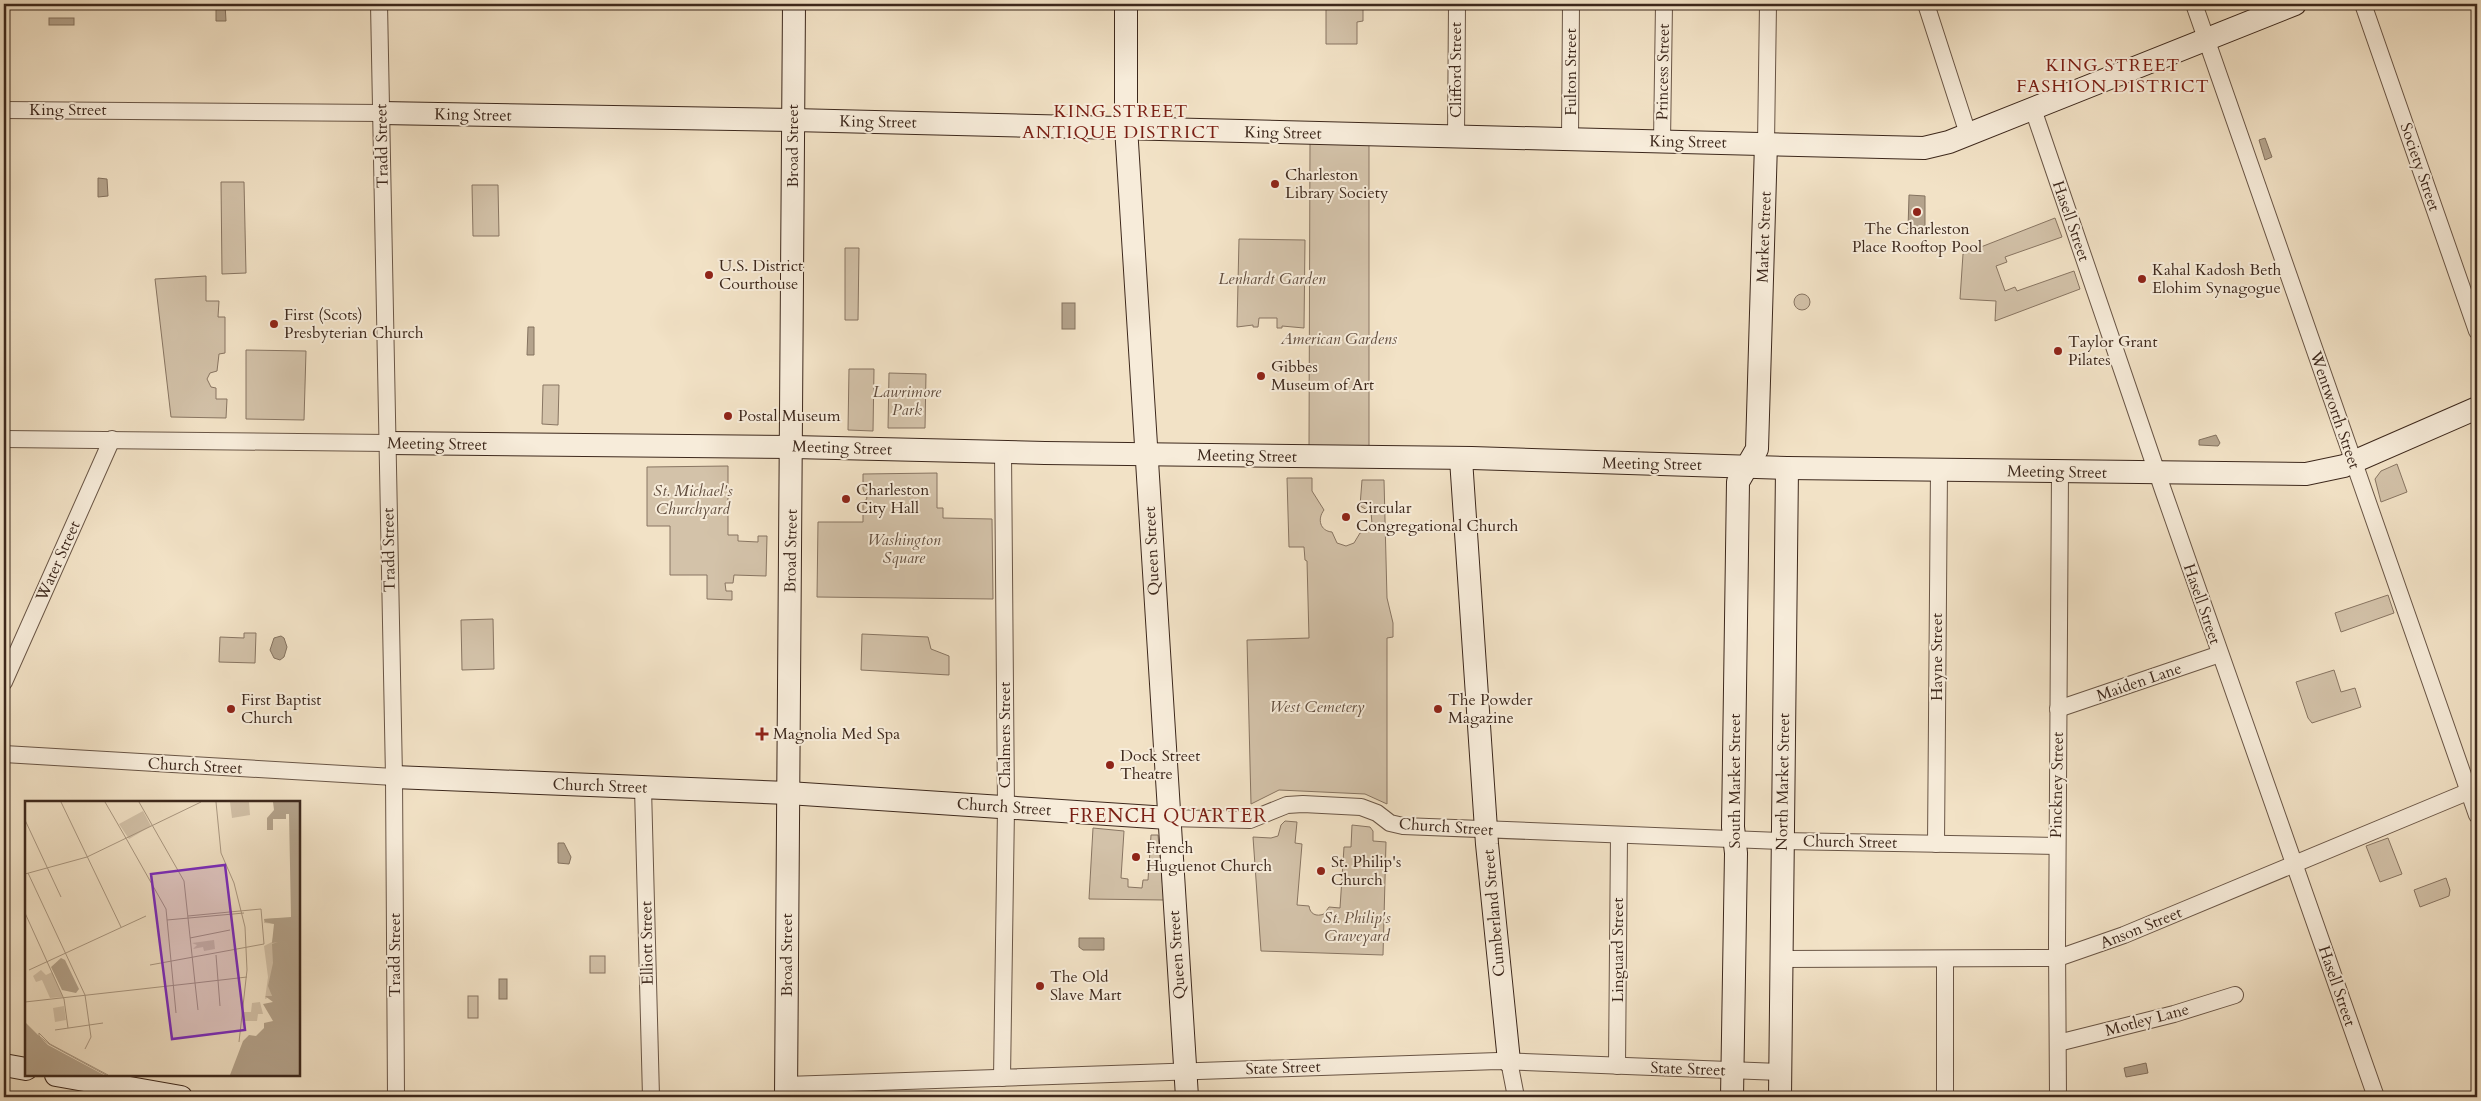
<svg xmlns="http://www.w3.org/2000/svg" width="2481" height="1101" font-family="Cardo,serif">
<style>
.green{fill:#d3c2a9;stroke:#887562}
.water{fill:#b4a38c;stroke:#84725f}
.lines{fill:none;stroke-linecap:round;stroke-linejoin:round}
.street-casing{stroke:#6a5646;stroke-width:18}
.secondary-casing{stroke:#3d281c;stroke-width:24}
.street{stroke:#f7ecda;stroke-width:16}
.secondary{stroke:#f7ecda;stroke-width:22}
.poi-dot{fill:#8f2418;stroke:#f7ecda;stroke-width:2}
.labels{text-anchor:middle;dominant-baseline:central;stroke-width:4;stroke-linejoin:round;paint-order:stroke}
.street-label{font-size:16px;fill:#3d281c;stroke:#f7ecda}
.poi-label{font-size:16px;fill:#3d281c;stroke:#f7ecda;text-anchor:start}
.park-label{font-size:16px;font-style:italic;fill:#624e3f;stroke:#f7ecda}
.neighbourhood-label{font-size:18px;letter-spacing:1px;fill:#7a1f14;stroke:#f7ecda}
.quarter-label{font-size:19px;letter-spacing:1px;fill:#7a1f14;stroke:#f7ecda}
.inset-road{fill:none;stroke:#aa9882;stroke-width:1}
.view{fill:#7b2cbf;fill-opacity:0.15;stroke:#7b2cbf;stroke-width:2.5}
.inset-edge{fill:none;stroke:#3d281c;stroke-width:2.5}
</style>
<rect width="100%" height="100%" fill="#f2e2c6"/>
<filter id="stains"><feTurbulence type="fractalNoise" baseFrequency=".004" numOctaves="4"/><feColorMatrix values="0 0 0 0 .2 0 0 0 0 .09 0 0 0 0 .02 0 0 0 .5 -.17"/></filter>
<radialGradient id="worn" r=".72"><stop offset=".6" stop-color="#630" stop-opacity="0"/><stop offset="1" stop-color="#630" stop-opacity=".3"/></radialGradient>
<g class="green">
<polygon points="1326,4 1363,4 1363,21 1357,22 1357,44 1326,44"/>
<polygon points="1310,139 1369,140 1369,447 1309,446"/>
<polygon points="221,182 244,182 246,273 222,274"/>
<polygon points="472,185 498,185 499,236 473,236"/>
<polygon points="2055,218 2062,237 2005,257 2007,262 1996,266 2005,291 2015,287 2017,291 2074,271 2080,289 1995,321 1996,301 1960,299 1963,254"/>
<polygon points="1239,239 1305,240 1304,328 1282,326 1282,328 1277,328 1277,318 1259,318 1258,327 1253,327 1253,325 1237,327"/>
<polygon points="845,248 859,248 858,320 845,320"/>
<polygon points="206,276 206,301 219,301 218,317 225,317 225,353 219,354 217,371 210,373 207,379 211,387 216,388 216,399 227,399 226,418 171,417 155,279"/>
<circle cx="1802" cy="302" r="8"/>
<polygon points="246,350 306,351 304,420 246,419"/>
<polygon points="849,369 874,369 873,431 848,430"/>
<polygon points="889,373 926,374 925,428 888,428"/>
<polygon points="543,385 559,385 558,425 542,424"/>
<polygon points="2397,464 2407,492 2381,502 2375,479 2381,471"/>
<polygon points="728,466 728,535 738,535 738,541 758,542 758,536 767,536 766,576 734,575 733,583 725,583 726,591 732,591 732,600 707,599 707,575 670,575 670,526 647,526 647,467"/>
<polygon points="937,473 937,508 943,508 943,518 992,519 993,599 817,597 818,522 863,522 863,505 867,498 863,489 863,474"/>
<path d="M1287 478H1312V491L1324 510C1317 519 1320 531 1332 532L1337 543 1346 546 1354 543 1360 533 1367 531 1372 524 1371 512 1360 506 1362 480H1384L1387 598 1393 623V637L1387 638V804L1365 794 1279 790 1251 804 1247 640 1309 638 1307 561 1305 560 1304 547H1289Z"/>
<polygon points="2388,595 2394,613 2341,632 2335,613"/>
<polygon points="493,619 494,669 462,670 461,620"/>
<polygon points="244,633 256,633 255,663 219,662 220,637 244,638"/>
<polygon points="862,634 928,637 931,649 949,656 949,675 861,670"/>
<polygon points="2334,670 2341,692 2355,688 2361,707 2312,723 2308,718 2296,682"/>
<path d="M1285 821 1297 822 1295 843 1302 844 1297 905 1309 906C1310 914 1316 917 1324 914L1329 907 1340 908 1344 847H1351L1352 825 1370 827 1373 831V841L1386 842 1383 955 1261 951 1253 837 1271 838 1278 836 1281 825Z"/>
<polygon points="1093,828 1124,831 1121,878 1128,879 1128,887 1142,888 1143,880 1148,880 1151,835 1158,835 1164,900 1089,899"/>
<polygon points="2388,838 2402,874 2380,882 2366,846"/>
<polygon points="2446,878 2450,890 2449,896 2420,907 2414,890"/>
<rect x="590" y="956" width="15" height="17"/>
<rect x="468" y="996" width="10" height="22"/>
</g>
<g class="water">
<polygon points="216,4 225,4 226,21 216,21"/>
<rect x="49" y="18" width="25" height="7"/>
<polygon points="2265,138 2272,157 2265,160 2259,140"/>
<polygon points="98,178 107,179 108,196 98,197"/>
<polygon points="1909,195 1925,196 1925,229 1908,229"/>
<rect x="1062" y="303" width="13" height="26"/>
<polygon points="528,327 534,327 534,355 527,355"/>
<polygon points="2216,435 2220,443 2218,446 2199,445 2199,440"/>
<polygon points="281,636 284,638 287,647 284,657 280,660 274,658 270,650 274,638"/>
<polygon points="558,843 564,843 571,857 569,864 558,863"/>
<polygon points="1079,938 1104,938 1104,950 1083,950 1079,947"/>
<rect x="499" y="979" width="8" height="20"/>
<polygon points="2146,1063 2148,1073 2126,1077 2124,1068"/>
</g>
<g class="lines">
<defs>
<g id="street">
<polyline points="379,4 394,777 396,1097"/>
<polyline points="1926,4 1968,134"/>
<polyline points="2194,4 2477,815"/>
<polyline points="2363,4 2477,331"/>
<polyline points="2033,109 2163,490 2376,1097"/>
<polyline points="4,110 381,113"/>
<polyline points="1456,137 1457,4"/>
<polyline points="1570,139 1571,4"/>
<polyline points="1662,141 1664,4"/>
<polyline points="1766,143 1768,4"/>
<polyline points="4,439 388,443"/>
<polyline points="4,682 112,439"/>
<polyline points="2058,709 2220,654"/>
<polyline points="4,754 394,777"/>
<polyline points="643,788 651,1097"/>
<polyline points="1168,818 1250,820 1287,805 1303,804 1361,807 1377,813 1390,823 1403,826 1782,841 2057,846"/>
<polyline points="1936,844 1939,470"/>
<polyline points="1781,959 2058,958 2124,935 2477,788"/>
<polyline points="2058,1043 2174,1014 2235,995"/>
<polyline points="1509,1061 1516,1097"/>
<polyline points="1617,1066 1619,835"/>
<polyline points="1002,1078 1006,808 1003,453"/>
<polyline points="786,1085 1498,1061 1780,1072"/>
<polyline points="1945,1097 1945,959"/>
<polyline points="2058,1097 2057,944 2060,472"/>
</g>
<g id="secondary">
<polyline points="1126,4 1126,127 1187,1097"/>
<polyline points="381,113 793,120 1924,148 1949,142 2295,4"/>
<polyline points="388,443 793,447 1045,453 1472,458 1787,468 2306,474 2344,466 2477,408"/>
<polyline points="1461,459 1487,844 1509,1061"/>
<polyline points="394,777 788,793 1168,818"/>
<polyline points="4,1065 26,1069"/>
<polyline points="56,1075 181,1097"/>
<polyline points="786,1097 794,4"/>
<polyline points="1732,1097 1736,853 1733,827 1738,482 1757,449 1766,143"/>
<polyline points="1780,1097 1787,468"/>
</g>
</defs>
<use href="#street" class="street-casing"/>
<use href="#secondary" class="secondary-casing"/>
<use href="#street" class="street"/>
<use href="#secondary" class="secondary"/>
</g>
<g class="poi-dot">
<circle cx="1275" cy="184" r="5"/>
<circle cx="1917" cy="212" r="5"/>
<circle cx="709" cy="275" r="5"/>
<circle cx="2142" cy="279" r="5"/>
<circle cx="274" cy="324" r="5"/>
<circle cx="2058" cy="351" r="5"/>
<circle cx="1261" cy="376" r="5"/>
<circle cx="728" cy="416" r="5"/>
<circle cx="846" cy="499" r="5"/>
<circle cx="1346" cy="517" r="5"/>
<circle cx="231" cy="709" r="5"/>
<circle cx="1438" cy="709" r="5"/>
<path d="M759.5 726.5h5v5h5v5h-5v5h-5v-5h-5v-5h5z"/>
<circle cx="1110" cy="765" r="5"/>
<circle cx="1136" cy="857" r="5"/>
<circle cx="1321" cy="871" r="5"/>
<circle cx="1040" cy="986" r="5"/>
</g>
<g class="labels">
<g class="street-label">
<text transform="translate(1456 70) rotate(-90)">Clifford Street</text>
<text transform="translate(1571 72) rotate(-90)">Fulton Street</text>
<text transform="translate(1663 72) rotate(-89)">Princess Street</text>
<text x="68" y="110">King Street</text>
<text transform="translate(473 115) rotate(1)">King Street</text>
<text transform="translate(878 122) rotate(1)">King Street</text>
<text transform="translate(1283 133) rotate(1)">King Street</text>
<text transform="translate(1688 142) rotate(1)">King Street</text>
<text transform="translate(382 146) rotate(-91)">Tradd Street</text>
<text transform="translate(793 146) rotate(-90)">Broad Street</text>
<text transform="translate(2420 167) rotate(71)">Society Street</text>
<text transform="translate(2071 221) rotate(71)">Hasell Street</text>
<text transform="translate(1764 237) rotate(-88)">Market Street</text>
<text transform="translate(2335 410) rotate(71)">Wentworth Street</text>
<text transform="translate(437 444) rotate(1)">Meeting Street</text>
<text transform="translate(842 448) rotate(2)">Meeting Street</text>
<text transform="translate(1247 456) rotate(1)">Meeting Street</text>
<text transform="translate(1652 464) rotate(1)">Meeting Street</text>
<text transform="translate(2057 472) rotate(1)">Meeting Street</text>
<text transform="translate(389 550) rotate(-91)">Tradd Street</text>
<text transform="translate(791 551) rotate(-89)">Broad Street</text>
<text transform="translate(1152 551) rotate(-93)">Queen Street</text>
<text transform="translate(58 561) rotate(-66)">Water Street</text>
<text transform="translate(2202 604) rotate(71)">Hasell Street</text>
<text transform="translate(1937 657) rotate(-90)">Hayne Street</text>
<text transform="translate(2139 682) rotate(-19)">Maiden Lane</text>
<text transform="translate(1005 735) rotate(-90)">Chalmers Street</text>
<text transform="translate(195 766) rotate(3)">Church Street</text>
<text transform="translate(1735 781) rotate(-90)">South Market Street</text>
<text transform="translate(1783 782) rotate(-89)">North Market Street</text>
<text transform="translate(2057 785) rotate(-89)">Pinckney Street</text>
<text transform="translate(600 786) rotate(2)">Church Street</text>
<text transform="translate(1004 807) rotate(4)">Church Street</text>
<text transform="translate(1446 827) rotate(4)">Church Street</text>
<text transform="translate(1850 842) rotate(1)">Church Street</text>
<text transform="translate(1494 913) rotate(-95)">Cumberland Street</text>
<text transform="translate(2141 928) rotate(-22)">Anson Street</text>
<text transform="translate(647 943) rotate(-91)">Elliott Street</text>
<text transform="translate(1618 950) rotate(-90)">Linguard Street</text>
<text transform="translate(395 955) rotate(-90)">Tradd Street</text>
<text transform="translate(787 955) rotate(-90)">Broad Street</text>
<text transform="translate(1177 955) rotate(-94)">Queen Street</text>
<text transform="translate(2337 986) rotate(71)">Hasell Street</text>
<text transform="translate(2147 1020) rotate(-15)">Motley Lane</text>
<text transform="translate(1283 1068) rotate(-2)">State Street</text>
<text transform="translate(1688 1069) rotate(2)">State Street</text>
</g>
<g class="poi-label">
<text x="1285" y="175">Charleston<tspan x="1285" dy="18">Library Society</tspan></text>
<text x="1917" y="229" text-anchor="middle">The Charleston<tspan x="1917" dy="18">Place Rooftop Pool</tspan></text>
<text x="719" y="266">U.S. District<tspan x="719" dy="18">Courthouse</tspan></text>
<text x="2152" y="270">Kahal Kadosh Beth<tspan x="2152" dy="18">Elohim Synagogue</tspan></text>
<text x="284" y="315">First (Scots)<tspan x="284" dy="18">Presbyterian Church</tspan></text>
<text x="2068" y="342">Taylor Grant<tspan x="2068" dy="18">Pilates</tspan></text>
<text x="1271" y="367">Gibbes<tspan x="1271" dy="18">Museum of Art</tspan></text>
<text x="738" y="416">Postal Museum</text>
<text x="856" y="490">Charleston<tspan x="856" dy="18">City Hall</tspan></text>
<text x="1356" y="508">Circular<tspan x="1356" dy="18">Congregational Church</tspan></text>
<text x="241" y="700">First Baptist<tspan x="241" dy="18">Church</tspan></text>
<text x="1448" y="700">The Powder<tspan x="1448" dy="18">Magazine</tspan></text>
<text x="773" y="734">Magnolia Med Spa</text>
<text x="1120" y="756">Dock Street<tspan x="1120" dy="18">Theatre</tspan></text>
<text x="1146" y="848">French<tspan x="1146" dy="18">Huguenot Church</tspan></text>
<text x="1331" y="862">St. Philip's<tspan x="1331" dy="18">Church</tspan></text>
<text x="1050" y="977">The Old<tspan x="1050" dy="18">Slave Mart</tspan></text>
</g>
<g class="park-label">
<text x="1272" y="279">Lenhardt Garden</text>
<text x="1339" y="339">American Gardens</text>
<text x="907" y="392">Lawrimore<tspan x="907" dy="18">Park</tspan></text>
<text x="693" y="491">St. Michael's<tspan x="693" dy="18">Churchyard</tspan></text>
<text x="904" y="540">Washington<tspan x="904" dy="18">Square</tspan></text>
<text x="1317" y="707">West Cemetery</text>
<text x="1357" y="918">St. Philip's<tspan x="1357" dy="18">Graveyard</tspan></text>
</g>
<g class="neighbourhood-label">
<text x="2113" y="65">KING STREET<tspan x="2113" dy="21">FASHION DISTRICT</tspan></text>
<text x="1121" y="111">KING STREET<tspan x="1121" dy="21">ANTIQUE DISTRICT</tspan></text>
</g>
<g class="quarter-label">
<text x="1168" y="816">FRENCH QUARTER</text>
</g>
</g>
<g transform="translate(25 801)">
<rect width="275" height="275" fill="#f2e2c6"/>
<path d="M205 1H224L225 14 207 17ZM118 10 126 25 104 38 94 23ZM252 117 255 139 251 167 244 181 247 195 240 198 243 176 239 145 247 141 251 123 239 122V118ZM189 139 190 148 179 150 178 146 168 148 172 144 167 142ZM16 169 21 174 27 171 38 196 25 197 17 179 11 181 8 175ZM235 201 238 213H233L232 220H219V211H226L227 202ZM39 205 41 219 30 221 28 207Z" fill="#d3c2a9"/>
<path d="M248 1H275V274H205L218 240 224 234 231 235 239 227V222L248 220 238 203 248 201 240 195H247L243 185 248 162 247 143 253 141 247 142 249 123 240 121 239 118 266 116 264 13H261V18H248V29H242V17L249 9ZM36 157 40 159 54 188 51 192 37 189 26 166ZM0 221 23 244 79 274H0Z" fill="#b4a38c"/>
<path class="inset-road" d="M36 1 96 126M80 1 102 39M191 1 196 52 209 82 220 126 222 169 214 241M0 19 36 96M102 39 141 108 151 212M3 72 60 194 66 236 60 248M0 73 62 56 176 1M0 112 39 198 43 227M142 119 219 112M165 137 205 129M191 154 195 205M125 164 239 143 236 108 163 115M4 169 121 115M0 201 170 182 159 80 114 1M173 209 170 182 222 176M30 229 78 222M81 274 24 243 14 235V232L25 243 83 274"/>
<path class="view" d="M200 64 220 229 147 238 126 73Z"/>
<rect width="275" height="275" class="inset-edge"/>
</g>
<rect width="2481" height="1101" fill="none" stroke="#f2e2c6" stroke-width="20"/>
<rect x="5" y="5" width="2471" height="1091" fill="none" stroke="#3d281c" stroke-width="2.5"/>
<rect x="10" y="10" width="2461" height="1081" fill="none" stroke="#3d281c"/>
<rect width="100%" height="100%" filter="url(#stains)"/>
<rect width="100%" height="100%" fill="url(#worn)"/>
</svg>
